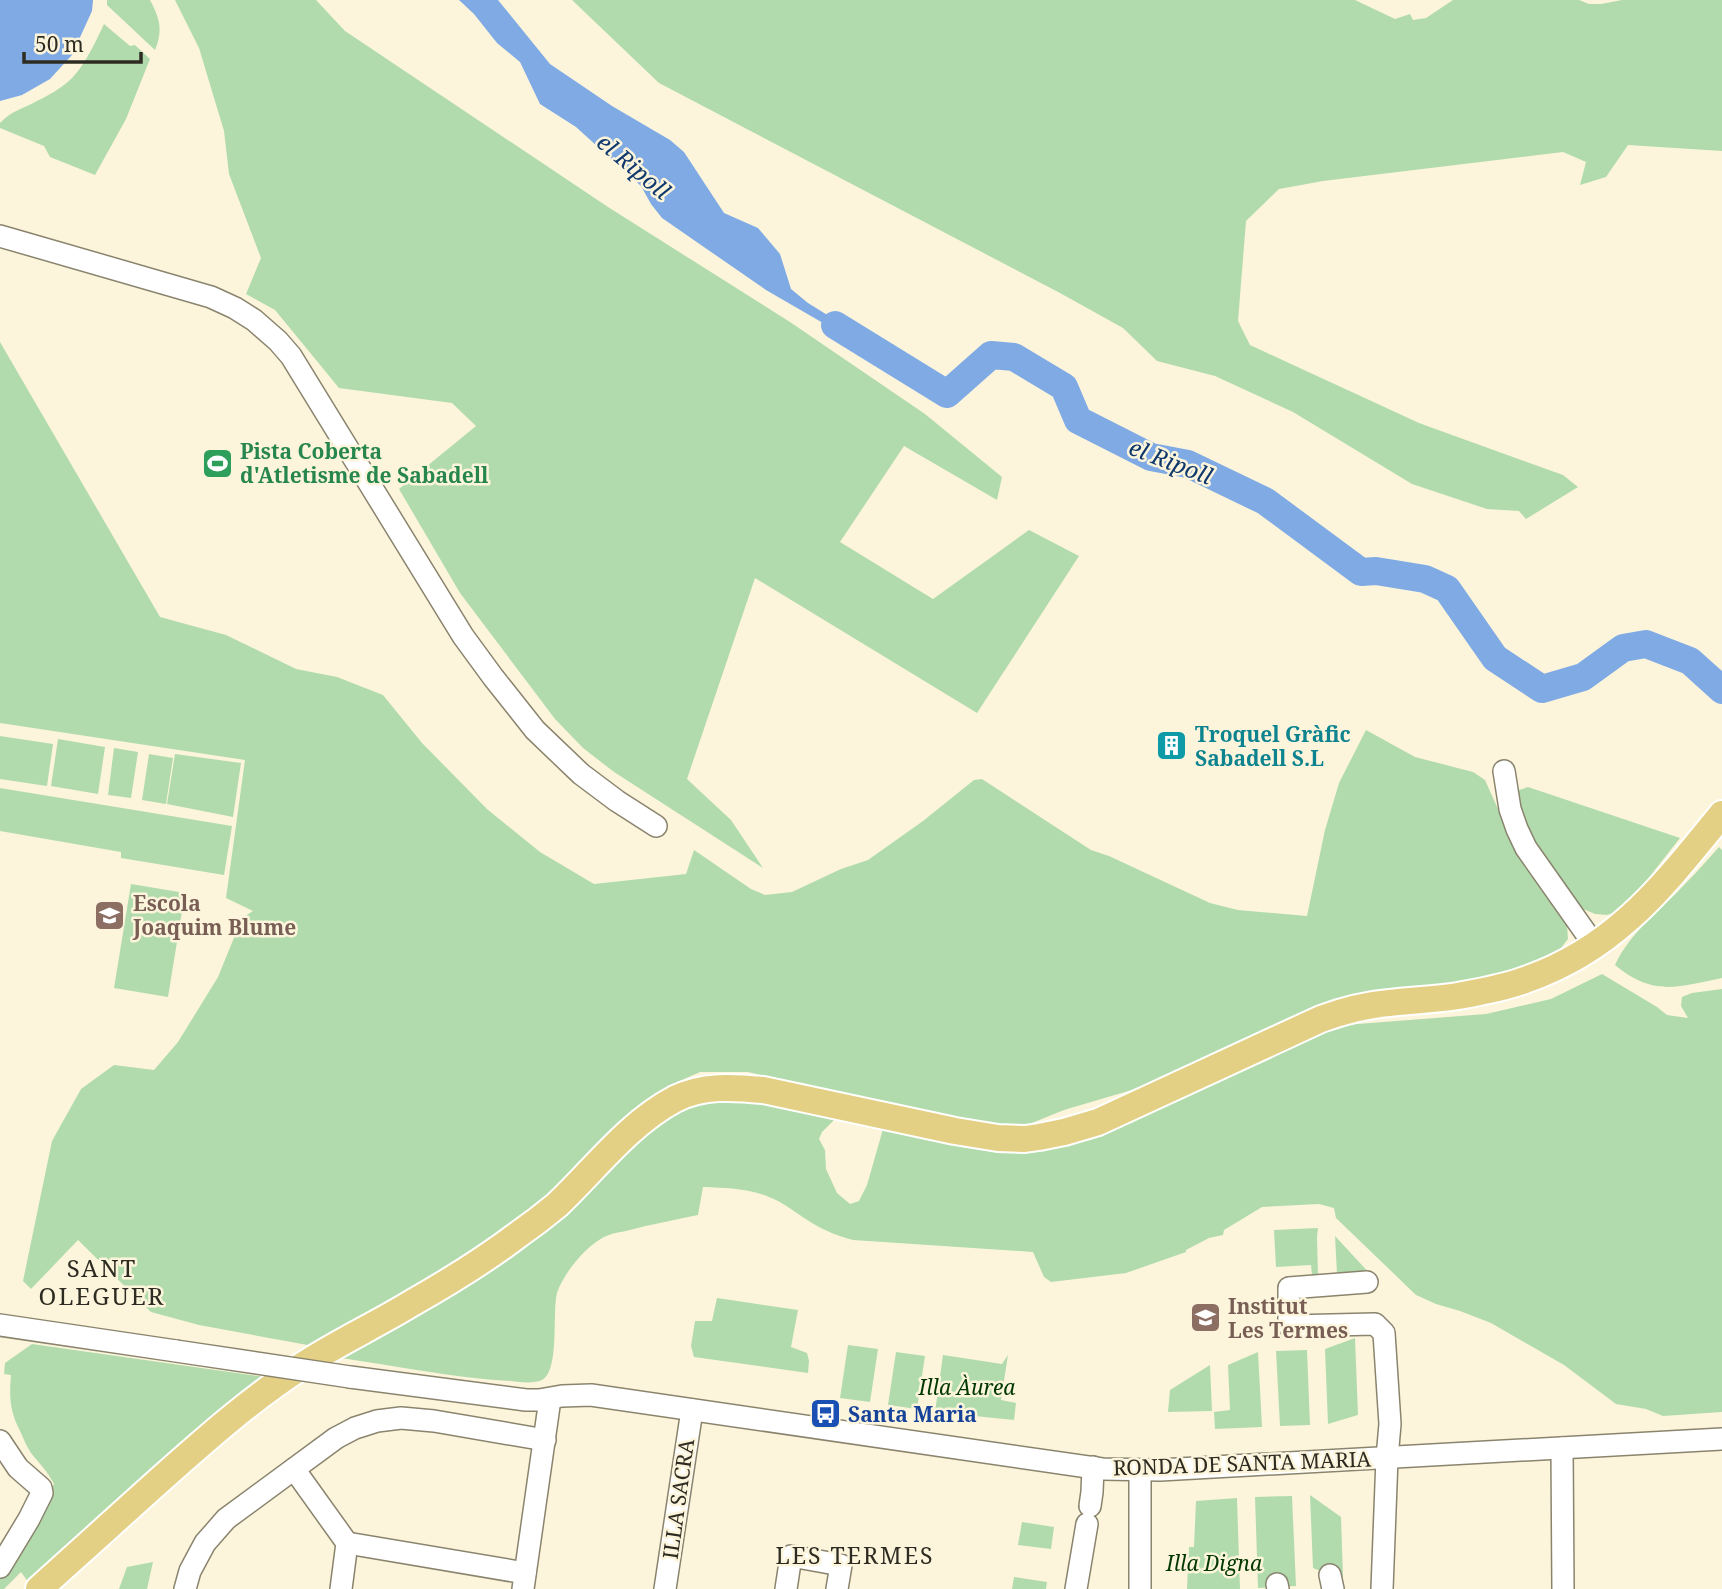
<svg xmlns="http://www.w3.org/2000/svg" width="1722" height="1589" font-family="'Noto Serif',serif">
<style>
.green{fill:#b1dbad}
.water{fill:#7faae4}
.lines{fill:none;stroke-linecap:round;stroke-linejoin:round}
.river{stroke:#7faae4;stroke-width:28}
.minor-casing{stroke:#8a846e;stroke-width:24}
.major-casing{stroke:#fff;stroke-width:30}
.minor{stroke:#fff;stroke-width:21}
.major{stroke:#e4d085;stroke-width:26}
.minor-bridge-casing{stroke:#8a846e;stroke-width:24;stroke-linecap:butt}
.minor-bridge{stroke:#fff;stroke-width:21}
.labels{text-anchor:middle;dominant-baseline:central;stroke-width:5;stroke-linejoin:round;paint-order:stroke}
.leisure-label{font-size:21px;font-weight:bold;fill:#27864d;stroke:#fcf5dc;text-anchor:start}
.culture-label{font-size:21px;font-weight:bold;fill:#0d838f;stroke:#fcf5dc;text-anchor:start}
.education-label{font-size:21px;font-weight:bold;fill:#785e54;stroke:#fcf5dc;text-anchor:start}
.park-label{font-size:21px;font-style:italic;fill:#003800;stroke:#fcf5dc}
.transit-label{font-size:21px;font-weight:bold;fill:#164399;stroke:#fcf5dc;text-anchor:start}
.street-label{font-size:21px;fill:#2e2c22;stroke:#fcf5dc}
.water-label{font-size:23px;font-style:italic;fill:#0f396d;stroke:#fcf5dc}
.neighbourhood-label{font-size:23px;letter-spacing:2px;fill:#2e2c22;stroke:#fcf5dc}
.quarter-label{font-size:24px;letter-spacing:2px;fill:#2e2c22;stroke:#fcf5dc}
</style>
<rect width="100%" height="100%" fill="#fcf5dc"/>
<g class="green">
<path d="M107 0H150C160 19 163 30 155 50L107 5Z"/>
<polygon points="175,0 316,0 345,31 608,207 790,322 925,414 1002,477 997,500 904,446 840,542 933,599 1029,530 1079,556 977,713 755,578 687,779 731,820 763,868 614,772 583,748 555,719 460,593 399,489 476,426 452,403 339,388 275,310 246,294 261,258 229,174 224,131 199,48"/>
<polygon points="572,0 1355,0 1395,19 1410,14 1413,20 1426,18 1453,0 1579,0 1589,4 1601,4 1622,0 1722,0 1722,151 1628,145 1606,177 1580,185 1586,162 1563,152 1323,181 1279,189 1246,221 1238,321 1250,345 1419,423 1563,475 1578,487 1526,519 1519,511 1487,509 1412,484 1293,412 1215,376 1157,361 1123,328 1060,293 659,83"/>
<path d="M104 24 130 46 135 45 150 59 126 119 95 175 50 157 44 146 0 128V123C12 110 23 109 37 101 49 95 60 89 70 80 84 67 96 41 104 24Z"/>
<polygon points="0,342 160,617 226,635 296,669 337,677 383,695 422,743 487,809 540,852 594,884 686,874 694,850 751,889 765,895 792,892 841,869 868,860 923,821 974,780 982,779 1091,850 1109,856 1210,903 1238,910 1307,916 1325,830 1339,783 1366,730 1415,757 1473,772 1485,780 1516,849 1535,879 1558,907 1567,925 1568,939 1557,953 1518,972 1477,982 1351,995 1135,1089 1064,1110 1022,1127 959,1120 748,1072 700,1072 673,1084 630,1115 541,1202 477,1248 313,1346 199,1325 151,1312 78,1240 31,1289 23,1281 52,1141 81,1089 114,1065 154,1070 178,1042 218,977 242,918 253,911 226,898 245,760 0,723"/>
<polygon points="0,736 53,744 47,786 0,779"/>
<polygon points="58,739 105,747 98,794 51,786"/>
<polygon points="114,748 138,752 131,798 108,795"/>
<polygon points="149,754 173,758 166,804 142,800"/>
<polygon points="175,754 241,763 233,817 167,804"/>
<polygon points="1528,787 1680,838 1640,889 1617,912 1607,915 1595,914 1583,909 1542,861 1510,793"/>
<polygon points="0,788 232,826 224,875 121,858 121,852 0,831"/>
<path d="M1719 847 1722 850V978C1677 987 1654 997 1615 965 1630 932 1662 909 1686 883 1697 872 1708 859 1719 847Z"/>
<polygon points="131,884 185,893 168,997 114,988"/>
<path d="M1602 974 1657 1007 1667 1015 1688 1018 1681 1006 1682 997 1692 993 1722 989V1412L1663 1416 1646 1409 1616 1404 1564 1365 1491 1323 1460 1311 1436 1304 1416 1295 1336 1218 1334 1208 1319 1204 1262 1207 1224 1230 1223 1235 1209 1238 1186 1250V1252L1126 1273 1051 1282 1044 1277 1033 1252 853 1240C838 1236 825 1231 812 1223 797 1214 785 1203 769 1197 748 1188 726 1188 703 1187L698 1215C675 1220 652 1224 630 1230 622 1232 612 1233 604 1237 586 1246 563 1274 557 1293 552 1313 560 1371 542 1380 533 1384 520 1382 511 1381 454 1378 397 1366 341 1358L674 1112C684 1108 695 1103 705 1101 749 1092 792 1108 834 1120L822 1132 819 1139 825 1150 826 1169 837 1193 850 1204 859 1201 867 1185 883 1129C923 1138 980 1155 1021 1152 1048 1150 1073 1143 1099 1134L1314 1033 1345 1025 1486 1014 1551 999Z"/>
<polygon points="1318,1228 1317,1237 1318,1275 1312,1275 1311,1265 1276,1267 1274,1230"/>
<polygon points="1335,1236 1372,1276 1337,1274"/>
<polygon points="717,1298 798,1310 791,1347 807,1353 809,1361 808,1373 694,1357 691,1346 695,1321 712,1321"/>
<polygon points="1355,1338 1358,1415 1328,1424 1325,1349"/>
<path d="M32 1344 265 1377 31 1586 21 1572 4 1589H0V1576L54 1484C48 1472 39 1463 31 1453 27 1447 24 1440 21 1433 10 1412 9 1399 11 1375L4 1374 5 1363Z"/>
<polygon points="848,1345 878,1349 870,1402 840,1398"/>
<polygon points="1307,1350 1310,1425 1280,1426 1276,1351"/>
<polygon points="896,1352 925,1356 917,1409 888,1405"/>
<polygon points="1258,1352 1262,1427 1215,1429 1214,1412 1230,1410 1228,1365"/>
<polygon points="943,1355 1002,1364 1008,1355 1001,1400 1016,1403 1014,1420 935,1412"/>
<polygon points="1210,1365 1212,1411 1168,1412 1170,1390"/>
<polygon points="1310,1495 1341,1517 1343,1577 1330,1575 1313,1568"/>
<polygon points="1292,1496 1296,1586 1258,1588 1255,1497"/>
<polygon points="1237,1498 1240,1589 1187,1589 1189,1547 1194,1547 1196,1501"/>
<polygon points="1022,1522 1054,1527 1051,1549 1018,1545"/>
<polygon points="153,1562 147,1589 119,1589 127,1567"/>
<polygon points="1014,1577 1047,1582 1046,1589 1012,1589"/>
</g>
<g class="water">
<polygon points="0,0 93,0 92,11 72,55 50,79 22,95 0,101"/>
<polygon points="459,0 498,0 550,64 612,106 670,140 684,152 724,213 758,228 780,254 791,289 808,303 866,339 866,344 861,345 766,290 662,218 651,204 641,186 576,127 540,104 520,62 497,43 474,14"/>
</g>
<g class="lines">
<polyline class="river" points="835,325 947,394 991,355 1014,357 1064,387 1078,420 1151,457 1188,464 1265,501 1361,572 1376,571 1425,579 1447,589 1495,658 1542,689 1583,677 1623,648 1646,644 1690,661 1722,690"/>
<defs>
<g id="minor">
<polyline points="0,236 211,297 235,308 254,320 278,341 291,356 463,636 493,677 535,730 581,774 617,801 656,826"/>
<polyline points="1504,771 1510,809 1517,829 1526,848 1595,946"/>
<polyline points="1367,1282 1289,1288 1289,1326 1375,1324 1384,1333 1390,1424 1387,1458 1382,1589"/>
<polyline points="0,1325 176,1351"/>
<polyline points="350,1377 526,1400 539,1400 562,1396 591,1395 1102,1469 1160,1470 1722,1439"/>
<polyline points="0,1441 18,1468 41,1488 42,1493 29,1519 0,1567"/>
<polyline points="1562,1448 1563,1589"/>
<polyline points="294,1469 347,1543 341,1589"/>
<polyline points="1090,1506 1092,1492 1093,1467"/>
<polyline points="347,1543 525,1573"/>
<polyline points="1330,1575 1333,1589"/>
<polyline points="1277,1584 1278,1589"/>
<polyline points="185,1589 190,1571 205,1543 226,1519 336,1438 355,1428 377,1421 401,1418 434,1421 545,1440"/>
<polyline points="523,1589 550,1399"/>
<polyline points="665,1589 692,1410"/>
<polyline points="786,1589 791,1556 841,1565 837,1589"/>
<polyline points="1076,1589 1087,1524"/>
<polyline points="1140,1589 1140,1470"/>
</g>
<path id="major" d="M39 1589C80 1552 120 1516 161 1479 206 1439 251 1399 302 1366 337 1343 376 1325 412 1303 449 1282 485 1260 519 1234 532 1225 545 1215 557 1205 595 1169 628 1124 675 1099 703 1085 733 1087 763 1090L955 1131 998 1138 1025 1139 1039 1137 1064 1132 1098 1122 1321 1019C1343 1011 1365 1005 1389 1003 1412 1000 1435 1000 1458 996 1480 992 1504 988 1525 980 1616 949 1664 885 1722 814"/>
</defs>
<use href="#minor" class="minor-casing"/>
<use href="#major" class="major-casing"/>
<use href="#minor" class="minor"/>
<use href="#major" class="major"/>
<defs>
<polyline id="minor-bridge" points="176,1351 350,1377"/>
</defs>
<use href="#minor-bridge" class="minor-bridge-casing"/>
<use href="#minor-bridge" class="minor-bridge"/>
</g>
<defs>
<symbol id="stadium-square" viewBox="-11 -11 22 22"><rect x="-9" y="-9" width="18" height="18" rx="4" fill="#2e9e5b" stroke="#fcf5dc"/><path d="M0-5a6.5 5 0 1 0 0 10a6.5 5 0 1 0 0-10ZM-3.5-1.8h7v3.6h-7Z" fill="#fff"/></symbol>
<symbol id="building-square" viewBox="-11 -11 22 22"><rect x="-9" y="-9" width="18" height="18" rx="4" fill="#0f9aa8" stroke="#fcf5dc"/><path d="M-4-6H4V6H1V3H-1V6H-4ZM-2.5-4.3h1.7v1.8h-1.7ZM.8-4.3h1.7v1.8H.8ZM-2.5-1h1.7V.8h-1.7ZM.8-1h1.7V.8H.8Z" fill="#fff"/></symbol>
<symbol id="school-square" viewBox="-11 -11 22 22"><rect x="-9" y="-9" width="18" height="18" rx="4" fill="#8d6e63" stroke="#fcf5dc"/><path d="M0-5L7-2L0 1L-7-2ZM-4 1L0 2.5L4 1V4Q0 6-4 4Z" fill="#fff"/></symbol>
<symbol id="bus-square" viewBox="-11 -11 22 22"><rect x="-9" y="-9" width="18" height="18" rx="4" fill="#1a4fb4" stroke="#fcf5dc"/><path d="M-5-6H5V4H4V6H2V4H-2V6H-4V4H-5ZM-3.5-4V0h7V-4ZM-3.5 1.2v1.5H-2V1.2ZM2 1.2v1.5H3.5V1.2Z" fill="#fff"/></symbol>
</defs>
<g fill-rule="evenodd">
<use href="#stadium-square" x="200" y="446" width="35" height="35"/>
<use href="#building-square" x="1154" y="728" width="35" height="35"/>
<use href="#school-square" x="92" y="898" width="35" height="35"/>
<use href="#school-square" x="1188" y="1300" width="35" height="35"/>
<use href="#bus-square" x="808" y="1396" width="35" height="35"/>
</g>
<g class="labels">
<g class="leisure-label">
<text x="240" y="451">Pista Coberta<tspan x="240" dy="24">d'Atletisme de Sabadell</tspan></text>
</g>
<g class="culture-label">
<text x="1195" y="734">Troquel Gràfic<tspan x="1195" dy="24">Sabadell S.L</tspan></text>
</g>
<g class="education-label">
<text x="133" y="903">Escola<tspan x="133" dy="24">Joaquim Blume</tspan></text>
<text x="1228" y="1306">Institut<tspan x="1228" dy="24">Les Termes</tspan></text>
</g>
<g class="park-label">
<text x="967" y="1387">Illa Àurea</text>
<text x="1214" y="1563">Illa Digna</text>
</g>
<g class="transit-label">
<text x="848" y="1414">Santa Maria</text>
</g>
<g class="street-label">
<text transform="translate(1242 1463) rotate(-2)">RONDA DE SANTA MARIA</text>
<text transform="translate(678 1499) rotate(-82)">ILLA SACRA</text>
</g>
<g class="water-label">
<text transform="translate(634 166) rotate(40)">el Ripoll</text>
<text transform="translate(1171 461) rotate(21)">el Ripoll</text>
</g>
<g class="neighbourhood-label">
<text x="855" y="1555">LES TERMES</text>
</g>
<g class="quarter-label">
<text x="102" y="1267">SANT<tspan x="102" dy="28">OLEGUER</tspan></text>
</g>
</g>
<path d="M24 52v10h117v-10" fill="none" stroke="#2e2c22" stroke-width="3.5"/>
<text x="35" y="52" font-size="21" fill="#2e2c22" stroke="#fcf5dc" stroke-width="5" paint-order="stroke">50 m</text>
</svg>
